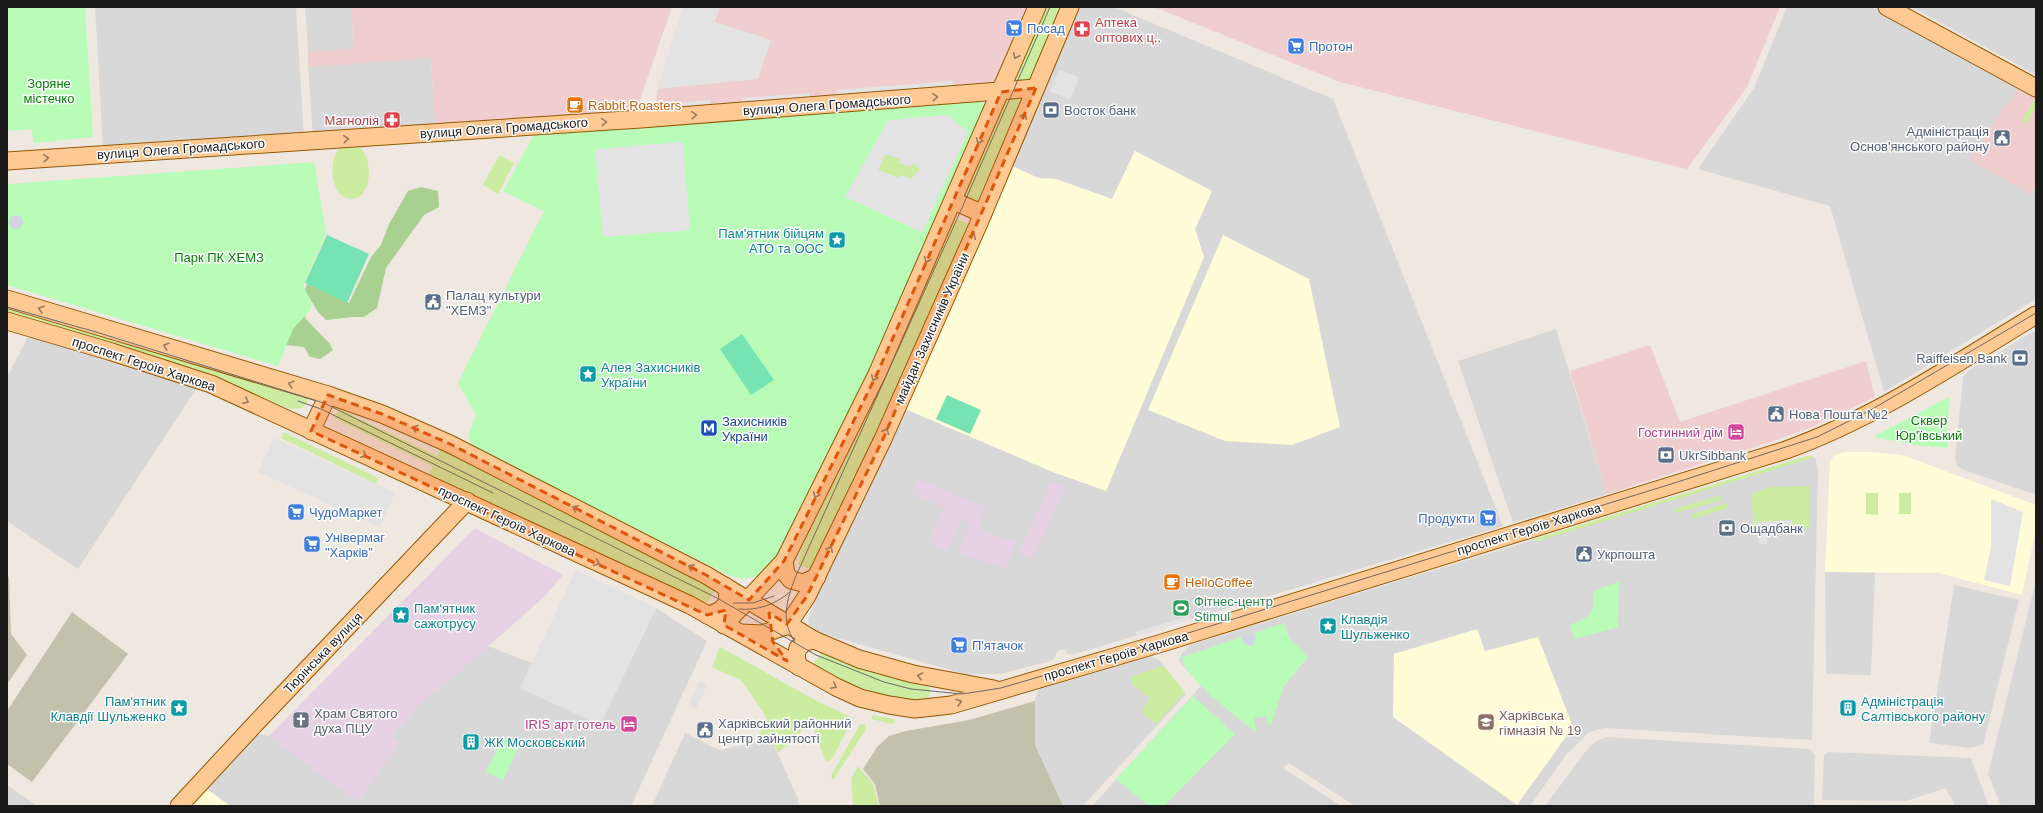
<svg xmlns="http://www.w3.org/2000/svg" width="2043" height="813" font-family="Arial,sans-serif">
<style>
.residential{fill:#d9d8d8}
.commercial{fill:#f0cdce}
.industrial{fill:#e7d1e5}
.education{fill:#fffcd7}
.construction{fill:#c2c1ab}
.grass{fill:#cbeca1}
.forest{fill:#a8d091}
.park{fill:#b8fcb8;fill-rule:evenodd}
.pitch{fill:#77e3b2}
.parking{fill:#e3e3e3;fill-rule:evenodd}
.plaza{fill:#d4d5e3}
.lines{fill:none;stroke-linecap:round;stroke-linejoin:round}
.major-casing{stroke:#925700;stroke-width:19}
.major{stroke:#ffc993;stroke-width:17}
.tram{stroke:#696969;stroke-width:1}
.oneway{stroke:#987b5d}
.marked{fill:#de560d;fill-opacity:0.2;stroke:#de560d;stroke-width:3;stroke-dasharray:8 5;stroke-linejoin:round}
.labels{text-anchor:middle;dominant-baseline:central;stroke-width:3;stroke-linejoin:round;paint-order:stroke}
.health-label{font-size:13px;fill:#be3a42;stroke:#fff;text-anchor:start}
.shop-label{font-size:13px;fill:#366cbe;stroke:#fff;text-anchor:start}
.park-label{font-size:13px;fill:#047e06;stroke:#fff}
.food-label{font-size:13px;fill:#c56008;stroke:#fff;text-anchor:start}
.street-label{font-size:13px;fill:#1b1b1b;stroke:#fff}
.service-label{font-size:13px;fill:#4e5e75;stroke:#fff;text-anchor:start}
.culture-label{font-size:13px;fill:#0d838f;stroke:#fff;text-anchor:start}
.transit-label{font-size:13px;fill:#164399;stroke:#fff;text-anchor:start}
.hotel-label{font-size:13px;fill:#b23c85;stroke:#fff;text-anchor:end}
.leisure-label{font-size:13px;fill:#27864d;stroke:#fff;text-anchor:start}
.worship-label{font-size:13px;fill:#5b616d;stroke:#fff;text-anchor:start}
.education-label{font-size:13px;fill:#785e54;stroke:#fff;text-anchor:start}
</style>
<rect width="100%" height="100%" fill="#eee8e0"/>
<g class="residential">
<polygon points="95,7 296,7 304,137 103,149"/>
<polygon points="305,7 352,7 353,49 308,52"/>
<polygon points="1077,7 1114,7 1333,99 1503,526 1075,654 1067,654 1066,649 1057,651 1055,658 1051,661 1000,674 964,674 821,633 809,625 808,620 810,612 903,408 1053,472 1106,490 1204,257 1195,229 1212,191 1135,151 1112,199 1056,179 1038,178 1010,165"/>
<polygon points="1787,7 1871,7 1904,19 2021,84 2029,194 2036,187 2036,299 1884,392 1830,206 1698,169 1754,88"/>
<polygon points="1911,7 2036,7 2036,75 2011,61"/>
<polygon points="431,58 435,128 313,136 308,67"/>
<polygon points="1556,329 1607,494 1513,523 1458,361"/>
<polygon points="2036,330 2036,495 1964,470 1957,466 1955,458 1963,377 1968,371"/>
<polygon points="28,337 181,379 198,386 78,569 7,521 7,377"/>
<polygon points="1807,456 1815,457 1818,469 1812,740 1605,728 1589,732 1566,755 1530,806 1355,806 1289,763 1283,768 1341,806 1092,806 1201,686 1179,661 1182,653 1190,645"/>
<polygon points="1825,572 1875,572 1871,675 1826,674"/>
<polygon points="2036,580 2036,806 2001,806 1988,774"/>
<polygon points="1954,585 2019,600 1983,745 1970,748 1929,743"/>
<polygon points="656,608 707,641 631,806 190,806 255,733 269,736 358,801 399,744 391,736 432,691 441,688 488,646 532,663 521,688 600,725"/>
<polygon points="1150,656 1159,660 1186,694 1083,806 1063,806 1035,745 1035,701 1038,690"/>
<polygon points="685,733 719,750 771,739 798,799 799,806 654,806 653,804"/>
<polygon points="1606,737 1810,749 1815,755 1814,806 1545,806 1589,747 1597,741"/>
<polygon points="1828,752 1971,758 1989,806 1955,806 1946,788 1906,801 1822,800 1824,755"/>
<polygon points="7,785 37,806 7,806"/>
</g>
<g class="commercial">
<polygon points="352,7 672,7 636,111 435,128 431,58 308,67 308,52 353,49"/>
<polygon points="683,7 1031,7 1001,74 994,81 987,85 656,110 655,106 658,89"/>
<polygon points="1154,7 1780,7 1747,87 1687,169 1340,82"/>
<polygon points="2021,84 2036,93 2036,187 2030,194 1969,160"/>
<polygon points="1650,345 1680,422 1866,361 1875,397 1812,427 1777,440 1607,494 1570,371"/>
</g>
<g class="industrial">
<polygon points="918,480 985,507 978,529 1015,542 1006,568 958,553 970,523 962,520 947,551 928,543 945,508 912,493"/>
<polygon points="1051,481 1065,488 1033,558 1019,553"/>
<polygon points="475,528 563,575 545,596 441,688 432,691 391,736 399,744 358,802 269,736"/>
</g>
<g class="education">
<polygon points="1135,151 1212,191 1195,229 1204,257 1106,491 1053,472 903,408 1010,165 1038,178 1056,179 1112,199"/>
<polygon points="1223,235 1309,279 1340,427 1292,445 1225,441 1148,410"/>
<polygon points="1844,452 1872,452 1902,455 2036,505 2036,529 2022,595 1938,573 1825,572 1830,462 1834,455"/>
<polygon points="1477,629 1485,651 1538,637 1573,727 1517,805 1393,717 1394,654"/>
<polygon points="206,788 230,806 190,806"/>
</g>
<g class="construction">
<polygon points="7,576 9,577 11,634 27,655 7,684"/>
<polygon points="72,612 128,654 32,782 7,764 7,711"/>
<polygon points="1035,701 1035,745 1063,806 880,806 875,784 863,769 877,747 889,736 906,731 969,720"/>
</g>
<g class="grass">
<polygon points="1043,7 1063,7 1030,80 1015,84 1013,80"/>
<polygon points="1025,95 979,205 962,197 1006,96"/>
<polygon points="2033,101 2036,103 2036,107 2026,124 2021,121"/>
<path d="M342 145C346 145 353 144 357 146 372 151 374 193 356 198 330 205 326 158 342 145Z"/>
<polygon points="885,154 914,163 920,170 911,179 901,175 899,178 877,170"/>
<polygon points="499,155 514,163 498,194 483,185"/>
<polygon points="952,217 971,225 913,358 814,566 809,569 798,564 801,550 846,456"/>
<path d="M7 305 307 396V403C303 411 293 409 285 407L236 387 7 316Z"/>
<polygon points="339,409 437,456 441,449 594,524 712,589 714,592 706,604 428,476 433,466 334,418"/>
<polygon points="284,432 378,478 376,484 281,438"/>
<polygon points="1807,456 1815,457 1535,542 1534,539"/>
<polygon points="1809,486 1810,528 1792,529 1792,520 1758,522 1758,528 1754,528 1751,494 1769,487"/>
<polygon points="1866,493 1878,493 1878,515 1866,514"/>
<rect x="1899" y="493" width="12" height="21"/>
<polygon points="1721,495 1722,500 1676,513 1674,509"/>
<polygon points="1726,503 1728,508 1693,519 1691,515"/>
<polygon points="720,647 817,701 853,718 832,759 826,762 811,722 778,753 771,739 756,742 767,718 742,681 712,667"/>
<path d="M821 653H825L862 670 923 685 930 688C932 694 928 699 923 702L882 696 855 687 814 667V663Z"/>
<polygon points="1164,666 1185,692 1156,724 1141,712 1150,698 1132,684 1131,676"/>
<polygon points="872,715 894,719 895,722 892,724 872,719"/>
<polygon points="860,724 865,725 865,731 833,780 831,776"/>
<polygon points="858,766 873,784 879,806 853,806 851,779"/>
</g>
<g class="forest">
<polygon points="421,187 438,191 439,207 424,215 386,268 377,308 364,317 352,317 326,320 318,312 305,290 307,284 349,303 371,257 381,245 389,224 408,191"/>
<polygon points="298,303 306,319 330,344 333,350 320,359 310,357 304,347 276,344"/>
</g>
<g class="park">
<polygon points="7,7 85,7 93,137 33,143 32,129 7,131"/>
<path d="M978 100 983 103 985 108 870 380 829 452 780 553 763 573 758 576 741 579 729 575 474 449 468 436 476 415 458 383 544 211 503 191 536 131ZM888 120 968 132 922 232 846 197Z"/>
<polygon points="314,162 326,234 303,286 311,301 311,309 293,329 278,366 7,285 7,184"/>
<polygon points="1949,397 1947,448 1914,445 1873,437"/>
<path d="M1619 582 1618 627 1575 639 1570 625C1592 615 1594 615 1593 591Z"/>
<path d="M1284 623 1289 638 1308 657 1283 687 1272 723 1268 724 1266 716 1254 718 1256 732C1239 719 1183 677 1182 657Z"/>
<polygon points="1193,696 1235,734 1164,806 1149,806 1116,779"/>
<polygon points="504,737 520,745 503,780 486,772"/>
</g>
<g class="pitch">
<polygon points="327,235 369,254 347,303 305,283"/>
<polygon points="742,334 774,380 751,395 720,349"/>
<polygon points="947,395 981,410 970,434 936,419"/>
</g>
<g class="parking">
<polygon points="683,7 720,7 715,22 771,40 758,79 658,89"/>
<polygon points="1060,70 1079,78 1070,100 1050,91"/>
<polygon points="953,81 954,90 837,98 836,90"/>
<polygon points="809,93 809,100 743,105 742,98"/>
<polygon points="710,100 711,108 665,111 664,104"/>
<path d="M948 115 968 132 922 232 845 197 888 120ZM885 154 900 159 899 163 910 167 914 163 920 170 911 179 901 175 899 178 878 170Z"/>
<polygon points="683,142 690,230 603,237 595,149"/>
<polygon points="274,438 395,493 380,527 258,472"/>
<polygon points="1991,499 2023,512 2010,586 1984,580 1991,547"/>
<polygon points="1792,520 1792,529 1766,530 1767,544 1759,544 1758,522"/>
<polygon points="576,570 656,608 600,725 520,688"/>
<polygon points="1188,616 1192,619 1138,636 1135,632"/>
<polygon points="699,681 707,685 696,709 689,705"/>
</g>
<g class="plaza">
<circle cx="16" cy="222" r="7"/>
<polygon points="1256,633 1254,645 1251,646 1244,643 1241,637"/>
</g>
<g class="lines">
<defs>
<g id="major">
<polyline points="1887,7 2036,88"/>
<polyline points="7,161 641,119 1036,88"/>
<polyline points="954,201 983,214"/>
<polyline points="7,299 328,395 382,414 450,444 706,575 814,640 859,659 913,674 994,689"/>
<path d="M7 321 112 352 211 384 690 605 836 687 860 698 889 705 915 709 951 705 1162 643 1786 450C1875 418 1955 364 2036 315"/>
<polyline points="311,431 328,395"/>
<polyline points="784,561 786,574 791,580 803,583 817,577"/>
<path d="M707 615C723 612 733 602 725 586"/>
<polyline points="724,625 784,561 793,543 877,374 1037,7"/>
<polyline points="741,633 762,634 783,627 791,620 807,596 883,439 979,223 1070,7"/>
<polyline points="799,667 796,657 798,648 805,642 814,640"/>
<polyline points="179,806 255,724 467,501"/>
</g>
</defs>
<use href="#major" class="major-casing"/>
<use href="#major" class="major"/>
<g class="tram">
<polyline points="7,307 96,332 324,403 717,598 816,655 884,682 911,689 962,694 1001,688 1162,641 1668,485 1817,437 1869,411 2036,313"/>
<polyline points="298,401 321,409 493,493"/>
<polyline points="733,603 753,603 774,596"/>
<path d="M739 609C758 611 776 604 790 592"/>
<path d="M795 642C780 621 787 600 795 578L961 210 1050 7"/>
</g>
</g>
<defs><path id="oneway-chevron" d="M-2-3.5L2.5 0L-2 3.5" fill="none" stroke-width="1.6" stroke-linecap="round" stroke-linejoin="round"/></defs>
<g class="oneway">
<use href="#oneway-chevron" transform="translate(1016 56) rotate(114)"/>
<use href="#oneway-chevron" transform="translate(935 97) rotate(-4)"/>
<use href="#oneway-chevron" transform="translate(694 115) rotate(-4)"/>
<use href="#oneway-chevron" transform="translate(1024 116) rotate(-67)"/>
<use href="#oneway-chevron" transform="translate(604 122) rotate(-4)"/>
<use href="#oneway-chevron" transform="translate(346 139) rotate(-4)"/>
<use href="#oneway-chevron" transform="translate(979 141) rotate(113)"/>
<use href="#oneway-chevron" transform="translate(46 158) rotate(-4)"/>
<use href="#oneway-chevron" transform="translate(973 236) rotate(-66)"/>
<use href="#oneway-chevron" transform="translate(927 260) rotate(114)"/>
<use href="#oneway-chevron" transform="translate(41 309) rotate(-164)"/>
<use href="#oneway-chevron" transform="translate(166 346) rotate(-163)"/>
<use href="#oneway-chevron" transform="translate(874 378) rotate(116)"/>
<use href="#oneway-chevron" transform="translate(291 384) rotate(-163)"/>
<use href="#oneway-chevron" transform="translate(246 401) rotate(25)"/>
<use href="#oneway-chevron" transform="translate(415 428) rotate(-158)"/>
<use href="#oneway-chevron" transform="translate(886 431) rotate(-67)"/>
<use href="#oneway-chevron" transform="translate(364 455) rotate(25)"/>
<use href="#oneway-chevron" transform="translate(816 495) rotate(116)"/>
<use href="#oneway-chevron" transform="translate(575 508) rotate(-153)"/>
<use href="#oneway-chevron" transform="translate(830 549) rotate(-64)"/>
<use href="#oneway-chevron" transform="translate(597 563) rotate(25)"/>
<use href="#oneway-chevron" transform="translate(691 567) rotate(-153)"/>
<use href="#oneway-chevron" transform="translate(920 676) rotate(-167)"/>
<use href="#oneway-chevron" transform="translate(834 686) rotate(27)"/>
<use href="#oneway-chevron" transform="translate(959 702) rotate(-17)"/>
</g>
<path class="marked" d="M1036 88 883 439 807 596 787 624 769 613 773 642 787 661 724 625 726 610 707 615 311 431 328 395 382 414 450 444 706 575 749 600 784 561 793 543 877 374 1001 92Z"/>
<defs>
<symbol id="supermarket-square" viewBox="-11 -11 22 22"><rect x="-9" y="-9" width="18" height="18" rx="4" fill="#3f7fe0" stroke="#fff"/><path d="M-6-5.5h2.5l.6 2H6L4.5 2H-2.5L-4.4-4H-6ZM-1.5 3.2a1.3 1.3 0 1 0 .1 0ZM3 3.2a1.3 1.3 0 1 0 .1 0Z" fill="#fff"/></symbol>
<symbol id="pharmacy-square" viewBox="-11 -11 22 22"><rect x="-9" y="-9" width="18" height="18" rx="4" fill="#e0444e" stroke="#fff"/><path d="M-2-6h4v4h4v4h-4v4h-4v-4h-4v-4h4Z" fill="#fff"/></symbol>
<symbol id="cafe-square" viewBox="-11 -11 22 22"><rect x="-9" y="-9" width="18" height="18" rx="4" fill="#e8710a" stroke="#fff"/><path d="M-5.5-4.5H6V0H3Q3 3.5 0 3.5H-2.5Q-5.5 3.5-5.5 0ZM3-3.2v2h1.7v-2ZM-6 4.5H4V6H-6Z" fill="#fff"/></symbol>
<symbol id="bank-square" viewBox="-11 -11 22 22"><rect x="-9" y="-9" width="18" height="18" rx="4" fill="#5c6f8a" stroke="#fff"/><path d="M-6-4H6V4H-6ZM0-2.3a2.3 2.3 0 1 0 0 4.6a2.3 2.3 0 1 0 0-4.6Z" fill="#fff"/></symbol>
<symbol id="civic-square" viewBox="-11 -11 22 22"><rect x="-9" y="-9" width="18" height="18" rx="4" fill="#5c6f8a" stroke="#fff"/><path d="M-.6-6.5H3V-4.5H.6V-3L4-1V1h2V6H-6V1h2V-1L-.6-3ZM-1.2 2.5V6h2.4V2.5Z" fill="#fff"/></symbol>
<symbol id="sight-square" viewBox="-11 -11 22 22"><rect x="-9" y="-9" width="18" height="18" rx="4" fill="#0f9aa8" stroke="#fff"/><path d="M0-6L1.8-2.2L6-1.7L2.9 1.2L3.7 5.4L0 3.3L-3.7 5.4L-2.9 1.2L-6-1.7L-1.8-2.2Z" fill="#fff"/></symbol>
<symbol id="metro-square" viewBox="-11 -11 22 22"><rect x="-9" y="-9" width="18" height="18" rx="4" fill="#1a4fb4" stroke="#fff"/><path d="M-5.5 5V-5H-3L0 0L3-5H5.5V5H3V-.5L0 4L-3-.5V5Z" fill="#fff"/></symbol>
<symbol id="hotel-square" viewBox="-11 -11 22 22"><rect x="-9" y="-9" width="18" height="18" rx="4" fill="#d1479c" stroke="#fff"/><path d="M-6-4.5h1.5V1H6V5H4.5V3h-9V5H-6ZM-4 0a1.8 1.8 0 1 1 3.6 0ZM.5 0V-2.5h3Q6-2.5 6 0Z" fill="#fff"/></symbol>
<symbol id="stadium-square" viewBox="-11 -11 22 22"><rect x="-9" y="-9" width="18" height="18" rx="4" fill="#2e9e5b" stroke="#fff"/><path d="M0-5a6.5 5 0 1 0 0 10a6.5 5 0 1 0 0-10ZM-3.5-1.8h7v3.6h-7Z" fill="#fff"/></symbol>
<symbol id="building-square" viewBox="-11 -11 22 22"><rect x="-9" y="-9" width="18" height="18" rx="4" fill="#0f9aa8" stroke="#fff"/><path d="M-4-6H4V6H1V3H-1V6H-4ZM-2.5-4.3h1.7v1.8h-1.7ZM.8-4.3h1.7v1.8H.8ZM-2.5-1h1.7V.8h-1.7ZM.8-1h1.7V.8H.8Z" fill="#fff"/></symbol>
<symbol id="church-square" viewBox="-11 -11 22 22"><rect x="-9" y="-9" width="18" height="18" rx="4" fill="#6b7280" stroke="#fff"/><path d="M-1.2-6h2.4v3.5h3.3v2.4h-3.3V6h-2.4V-.1h-3.3v-2.4h3.3Z" fill="#fff"/></symbol>
<symbol id="school-square" viewBox="-11 -11 22 22"><rect x="-9" y="-9" width="18" height="18" rx="4" fill="#8d6e63" stroke="#fff"/><path d="M0-5L7-2L0 1L-7-2ZM-4 1L0 2.5L4 1V4Q0 6-4 4Z" fill="#fff"/></symbol>
</defs>
<g fill-rule="evenodd">
<use href="#supermarket-square" x="1004" y="18" width="20" height="20"/>
<use href="#pharmacy-square" x="1072" y="19" width="20" height="20"/>
<use href="#supermarket-square" x="1286" y="36" width="20" height="20"/>
<use href="#cafe-square" x="565" y="95" width="20" height="20"/>
<use href="#bank-square" x="1041" y="100" width="20" height="20"/>
<use href="#pharmacy-square" x="382" y="110" width="20" height="20"/>
<use href="#civic-square" x="1992" y="128" width="20" height="20"/>
<use href="#sight-square" x="827" y="230" width="20" height="20"/>
<use href="#civic-square" x="423" y="292" width="20" height="20"/>
<use href="#bank-square" x="2010" y="348" width="20" height="20"/>
<use href="#sight-square" x="578" y="364" width="20" height="20"/>
<use href="#civic-square" x="1766" y="404" width="20" height="20"/>
<use href="#metro-square" x="699" y="418" width="20" height="20"/>
<use href="#hotel-square" x="1726" y="422" width="20" height="20"/>
<use href="#bank-square" x="1656" y="445" width="20" height="20"/>
<use href="#supermarket-square" x="286" y="502" width="20" height="20"/>
<use href="#supermarket-square" x="1478" y="508" width="20" height="20"/>
<use href="#bank-square" x="1717" y="518" width="20" height="20"/>
<use href="#supermarket-square" x="302" y="534" width="20" height="20"/>
<use href="#civic-square" x="1574" y="544" width="20" height="20"/>
<use href="#cafe-square" x="1162" y="572" width="20" height="20"/>
<use href="#stadium-square" x="1171" y="598" width="20" height="20"/>
<use href="#sight-square" x="391" y="605" width="20" height="20"/>
<use href="#sight-square" x="1318" y="616" width="20" height="20"/>
<use href="#supermarket-square" x="949" y="635" width="20" height="20"/>
<use href="#sight-square" x="169" y="698" width="20" height="20"/>
<use href="#building-square" x="1838" y="698" width="20" height="20"/>
<use href="#church-square" x="291" y="710" width="20" height="20"/>
<use href="#school-square" x="1476" y="712" width="20" height="20"/>
<use href="#hotel-square" x="619" y="714" width="20" height="20"/>
<use href="#civic-square" x="695" y="720" width="20" height="20"/>
<use href="#building-square" x="461" y="732" width="20" height="20"/>
</g>
<g class="labels">
<g class="health-label">
<text x="1095" y="22">Аптека<tspan x="1095" dy="15">оптових ц‥</tspan></text>
<text x="379" y="120" text-anchor="end">Магнолія</text>
</g>
<g class="shop-label">
<text x="1027" y="28">Посад</text>
<text x="1309" y="46">Протон</text>
<text x="309" y="512">ЧудоМаркет</text>
<text x="1475" y="518" text-anchor="end">Продукти</text>
<text x="325" y="537">Універмаг<tspan x="325" dy="15">"Харків"</tspan></text>
<text x="972" y="645">П'ятачок</text>
</g>
<g class="park-label">
<text x="49" y="83">Зоряне<tspan x="49" dy="15">містечко</tspan></text>
<text x="219" y="257">Парк ПК ХЕМЗ</text>
<text x="1929" y="420">Сквер<tspan x="1929" dy="15">Юр'ївський</tspan></text>
</g>
<g class="food-label">
<text x="588" y="105">Rabbit Roasters</text>
<text x="1185" y="582">HelloCoffee</text>
</g>
<g class="street-label">
<text transform="translate(827 105) rotate(-4)">вулиця Олега Громадського</text>
<text transform="translate(504 128) rotate(-4)">вулиця Олега Громадського</text>
<text transform="translate(181 149) rotate(-4)">вулиця Олега Громадського</text>
<text transform="translate(932 328) rotate(-66)">майдан Захисників України</text>
<text transform="translate(144 364) rotate(18)">проспект Героїв Харкова</text>
<text transform="translate(507 521) rotate(25)">проспект Героїв Харкова</text>
<text transform="translate(1529 529) rotate(-17)">проспект Героїв Харкова</text>
<text transform="translate(323 653) rotate(-46)">Тюрінська вулиця</text>
<text transform="translate(1116 656) rotate(-16)">проспект Героїв Харкова</text>
</g>
<g class="service-label">
<text x="1064" y="110">Восток банк</text>
<text x="1989" y="131" text-anchor="end">Адміністрація<tspan x="1989" dy="15">Основ'янського району</tspan></text>
<text x="446" y="295">Палац культури<tspan x="446" dy="15">"ХЕМЗ"</tspan></text>
<text x="2007" y="358" text-anchor="end">Raiffeisen Bank</text>
<text x="1789" y="414">Нова Пошта №2</text>
<text x="1679" y="455">UkrSibbank</text>
<text x="1740" y="528">Ощадбанк</text>
<text x="1597" y="554">Укрпошта</text>
<text x="718" y="723">Харківський районний<tspan x="718" dy="15">центр зайнятості</tspan></text>
</g>
<g class="culture-label">
<text x="824" y="233" text-anchor="end">Пам'ятник бійцям<tspan x="824" dy="15">АТО та ООС</tspan></text>
<text x="601" y="367">Алея Захисників<tspan x="601" dy="15">України</tspan></text>
<text x="414" y="608">Пам'ятник<tspan x="414" dy="15">сажотрусу</tspan></text>
<text x="1341" y="619">Клавдія<tspan x="1341" dy="15">Шульженко</tspan></text>
<text x="166" y="701" text-anchor="end">Пам'ятник<tspan x="166" dy="15">Клавдії Шульженко</tspan></text>
<text x="1861" y="701">Адміністрація<tspan x="1861" dy="15">Салтівського району</tspan></text>
<text x="484" y="742">ЖК Московський</text>
</g>
<g class="transit-label">
<text x="722" y="421">Захисників<tspan x="722" dy="15">України</tspan></text>
</g>
<g class="hotel-label">
<text x="1723" y="432">Гостинний дім</text>
<text x="616" y="724">IRIS арт готель</text>
</g>
<g class="leisure-label">
<text x="1194" y="601">Фітнес-центр<tspan x="1194" dy="15">Stimul</tspan></text>
</g>
<g class="worship-label">
<text x="314" y="713">Храм Святого<tspan x="314" dy="15">духа ПЦУ</tspan></text>
</g>
<g class="education-label">
<text x="1499" y="715">Харківська<tspan x="1499" dy="15">гімназія № 19</tspan></text>
</g>
</g>
<rect width="2043" height="813" fill="none" stroke="#1b1b1b" stroke-width="16"/>
</svg>
